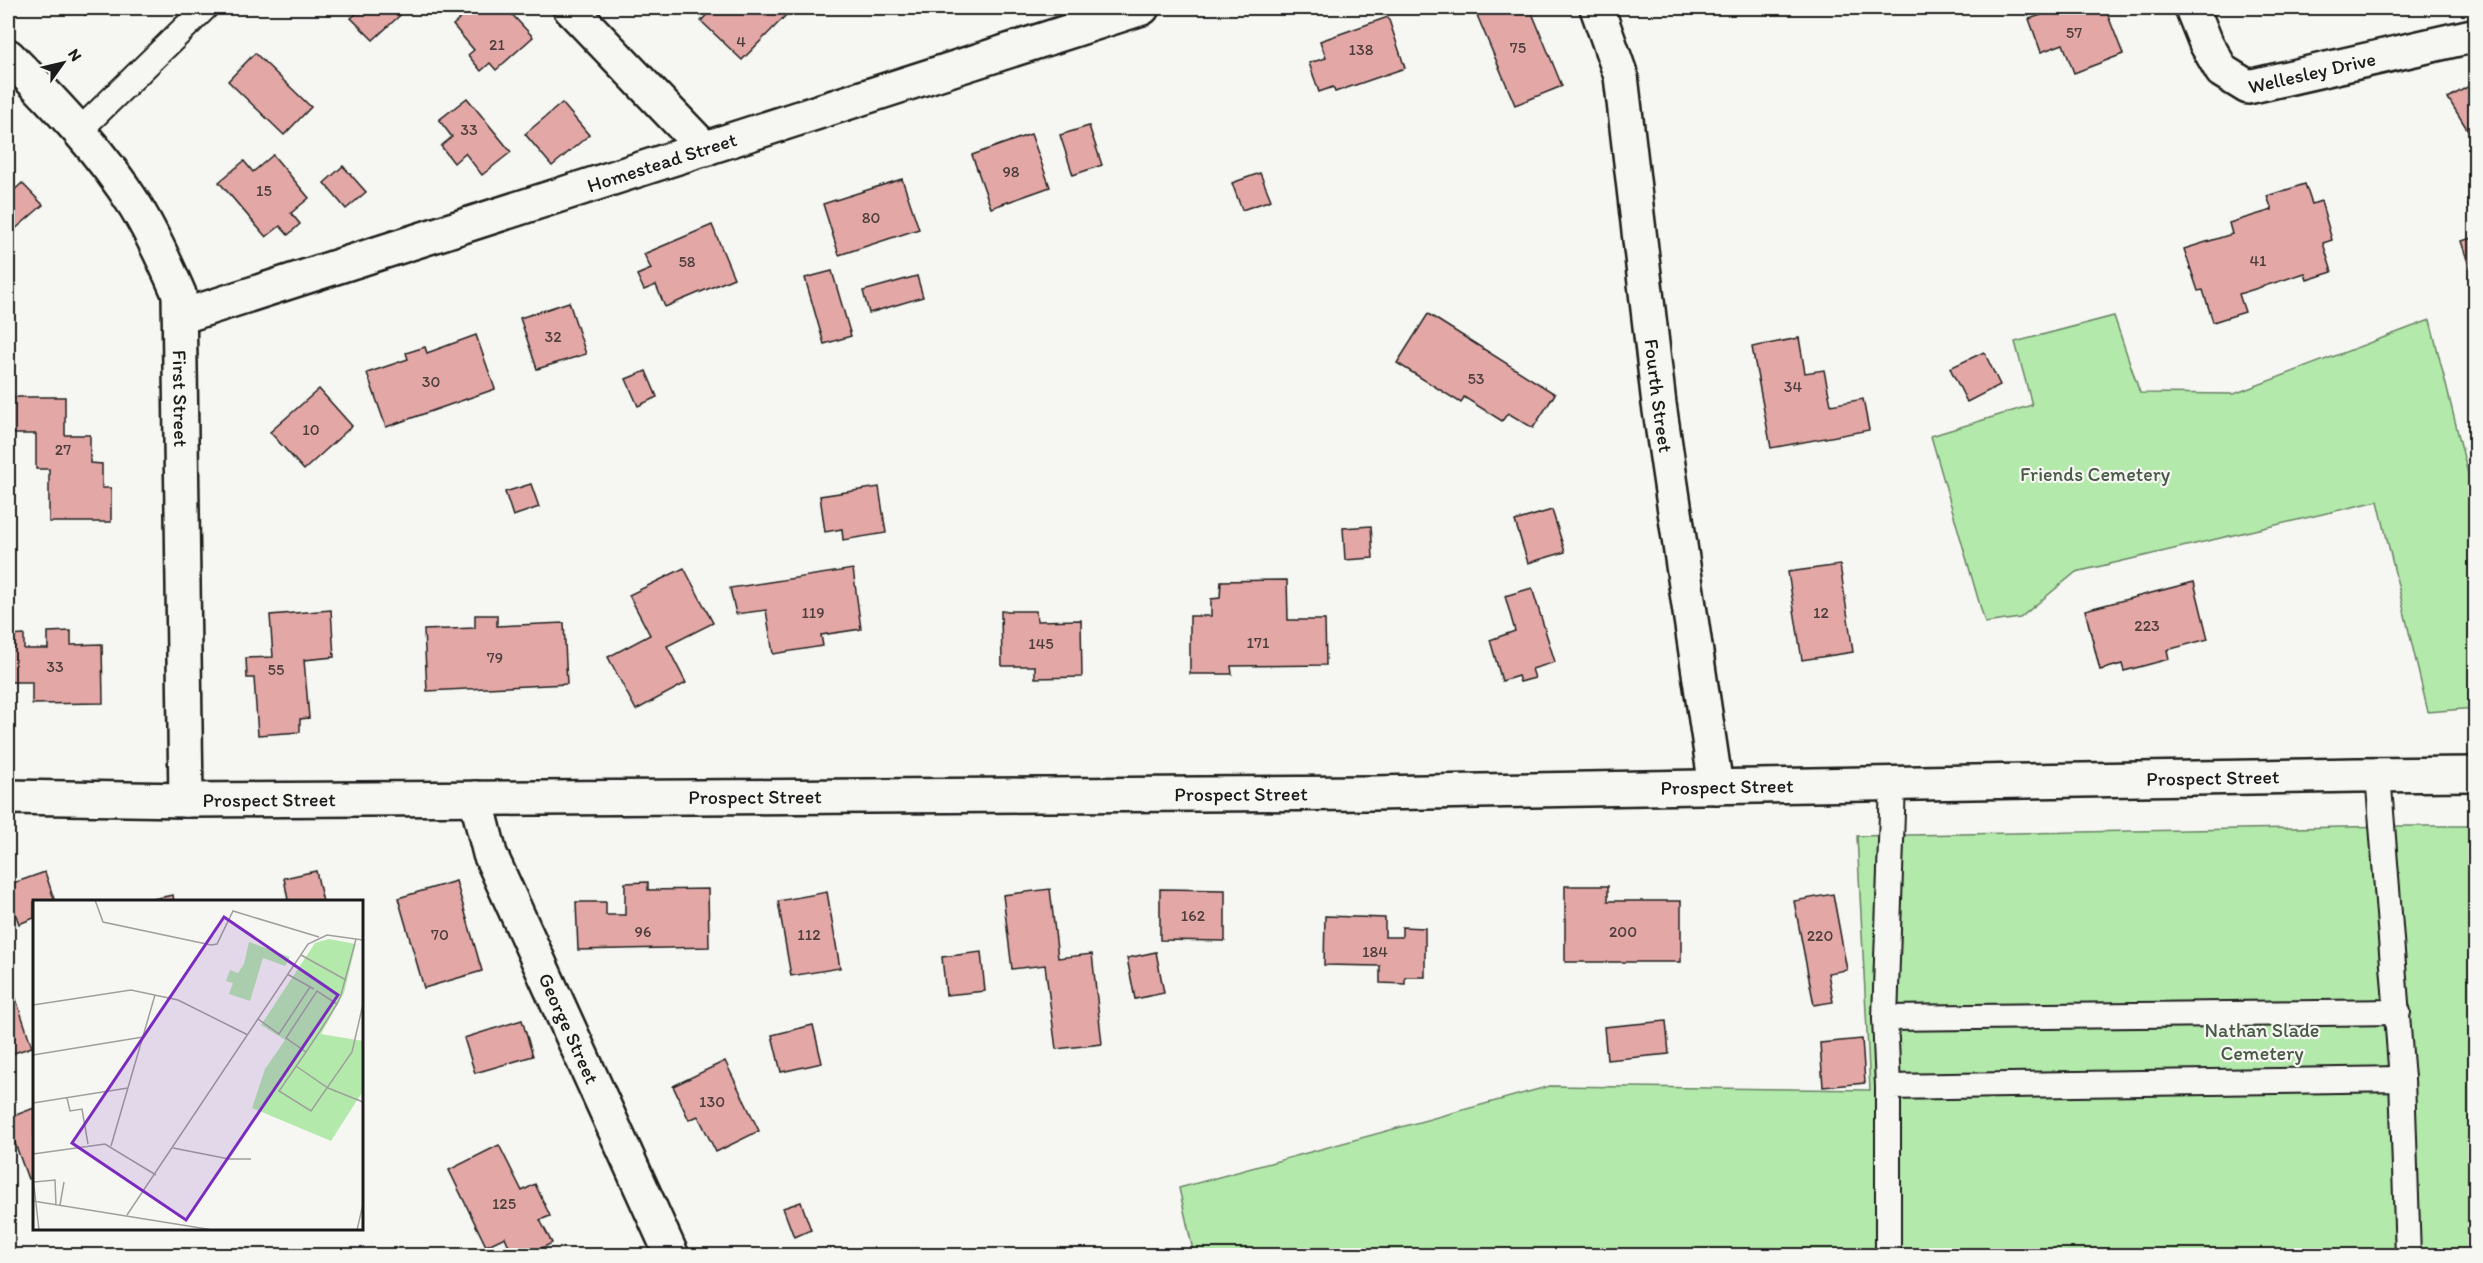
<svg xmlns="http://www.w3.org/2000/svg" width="2483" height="1263" font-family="Itim,sans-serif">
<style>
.green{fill:#b3e9ab;stroke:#688264;stroke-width:1.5}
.building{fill:#e3a8a6;stroke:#1c1c1c;stroke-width:1.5}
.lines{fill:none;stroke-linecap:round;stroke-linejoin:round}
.lane-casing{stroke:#1c1c1c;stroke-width:28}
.street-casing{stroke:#1c1c1c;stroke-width:38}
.secondary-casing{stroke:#1c1c1c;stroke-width:38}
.lane{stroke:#f6f6f2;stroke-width:24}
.street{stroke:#f6f6f2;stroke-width:33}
.secondary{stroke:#f6f6f2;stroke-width:33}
.labels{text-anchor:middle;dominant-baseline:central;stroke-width:4.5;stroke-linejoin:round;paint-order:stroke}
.number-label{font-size:16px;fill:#4e3f3e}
.street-label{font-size:20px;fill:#1c1c1c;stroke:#f6f6f2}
.park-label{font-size:20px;fill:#495a47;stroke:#f6f6f2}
.inset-road{fill:none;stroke:#9f9f9c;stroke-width:1.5}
.view{fill:#7b2cbf;fill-opacity:0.15;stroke:#7b2cbf;stroke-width:3}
.inset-edge{fill:none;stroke:#1c1c1c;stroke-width:3}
</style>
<rect width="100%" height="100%" fill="#f6f6f2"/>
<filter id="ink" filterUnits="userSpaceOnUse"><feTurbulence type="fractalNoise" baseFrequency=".0167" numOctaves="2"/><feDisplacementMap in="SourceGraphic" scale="12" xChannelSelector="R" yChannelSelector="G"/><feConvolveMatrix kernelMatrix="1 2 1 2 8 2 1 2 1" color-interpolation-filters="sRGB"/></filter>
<g filter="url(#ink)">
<g class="green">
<polygon points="2114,316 2140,393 2234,394 2430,320 2475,502 2475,708 2428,712 2378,501 2076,572 2020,618 1985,623 1931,436 2032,405 2015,342"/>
<polygon points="2397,826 2475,826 2475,1255 1194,1255 1179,1188 1550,1086 1870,1090 1857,836"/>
</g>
<g class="building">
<polygon points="78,8 93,8 85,15"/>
<polygon points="363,8 408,8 373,40 351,18"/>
<polygon points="473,8 506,8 533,37 496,70 490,63 481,71 468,55 474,50 453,25"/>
<polygon points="713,8 793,8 742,60 701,21"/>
<polygon points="1474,8 1530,8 1562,86 1515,105"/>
<polygon points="2048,8 2105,8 2123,54 2074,73 2063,44 2041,52 2029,19 2050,12"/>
<polygon points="1388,17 1405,68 1335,92 1333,87 1319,92 1309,63 1326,58 1320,41"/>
<polygon points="255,53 311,107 284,135 228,81"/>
<polygon points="2476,82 2476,124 2467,129 2448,98"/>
<polygon points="467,98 511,152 482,175 465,153 454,163 441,146 452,137 439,120"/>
<polygon points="562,103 589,135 552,166 525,134"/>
<polygon points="1089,126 1102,165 1073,175 1060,135"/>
<polygon points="1031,134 1050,187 991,208 972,155"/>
<polygon points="273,155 309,198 291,213 300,224 288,235 280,226 266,237 219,182 244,161 253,172"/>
<polygon points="343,166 366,192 346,209 324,183"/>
<polygon points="1260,173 1271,200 1242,210 1232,183"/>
<polygon points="902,179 919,229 839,255 823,204"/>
<polygon points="22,183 43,205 13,231 8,224 8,196"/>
<polygon points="2305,184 2312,204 2321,201 2332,240 2323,243 2332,272 2307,280 2305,273 2239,294 2245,312 2213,322 2203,290 2198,291 2184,249 2232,234 2229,223 2272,210 2267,196"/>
<polygon points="2476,203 2476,229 2468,205"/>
<polygon points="712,225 734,278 665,307 656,285 644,290 637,275 651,269 644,254"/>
<polygon points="2476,237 2476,287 2461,241"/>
<polygon points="832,271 851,336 824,344 805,278"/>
<polygon points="917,276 923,297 869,313 863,291"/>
<polygon points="569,302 586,354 537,369 520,318"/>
<polygon points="1428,314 1555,394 1533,428 1508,413 1502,421 1464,397 1461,403 1397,363"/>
<polygon points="476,335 495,389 386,427 367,373 408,359 406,353 425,347 427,353"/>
<polygon points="1799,338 1805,373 1824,370 1831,405 1863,399 1869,430 1771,448 1752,347"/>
<polygon points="1984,352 2000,385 1967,402 1950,368"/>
<polygon points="646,371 657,397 638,406 626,379"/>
<polygon points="319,389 352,426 304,470 270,432"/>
<polygon points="8,397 65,397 65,435 90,435 90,463 102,464 102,488 111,488 111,522 49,522 49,469 36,469 36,434 8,434"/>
<polygon points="531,484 539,507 513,516 505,492"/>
<polygon points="879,487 886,533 843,540 842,529 825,532 820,496"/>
<polygon points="1552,510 1565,552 1528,563 1515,521"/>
<polygon points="1371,526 1373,558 1345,560 1343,528"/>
<polygon points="1840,565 1853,652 1802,660 1788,572"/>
<polygon points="684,568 713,623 667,646 686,683 636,710 608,657 650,635 629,595"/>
<polygon points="853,569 861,629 821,635 823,646 773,654 766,610 736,614 730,588"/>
<polygon points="1287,580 1288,620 1325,620 1326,665 1231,666 1232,674 1190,674 1190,616 1211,616 1211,599 1220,598 1221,581"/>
<polygon points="2194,582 2208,639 2167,650 2169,659 2124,671 2122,664 2100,670 2085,610"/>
<polygon points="1532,588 1555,662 1532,669 1535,678 1520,682 1518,676 1502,681 1490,640 1515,631 1505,596"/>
<polygon points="331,610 334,657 304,660 309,718 300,719 300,732 258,735 254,678 247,678 246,658 273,657 270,615"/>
<polygon points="1001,611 1036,611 1037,621 1081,620 1082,677 1035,678 1035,666 1002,666"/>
<polygon points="475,615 497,615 497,626 564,623 567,684 427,691 424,630 475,628"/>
<polygon points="71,631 71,645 102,644 103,703 32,704 32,682 8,682 8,636 24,635 24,649 48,649 48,632"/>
<polygon points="316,871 323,902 280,902 288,900 284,878"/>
<polygon points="45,872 55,902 34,902 34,918 19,924 10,898 8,898 8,885"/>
<polygon points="456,881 482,971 424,988 398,898"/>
<polygon points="648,882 648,890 708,889 709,947 578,950 576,902 606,902 606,915 625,915 625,883"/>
<polygon points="1565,886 1608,886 1608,901 1681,901 1681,962 1565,962"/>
<polygon points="1050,889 1058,958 1092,954 1102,1044 1056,1049 1045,965 1012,969 1003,895"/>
<polygon points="1160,889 1225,890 1225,941 1160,940"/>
<polygon points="827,892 840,968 791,976 778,901"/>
<polygon points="1833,894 1847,970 1828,973 1833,1002 1814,1005 1794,901"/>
<polygon points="173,895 174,902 139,902"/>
<polygon points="1325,916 1385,918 1385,937 1402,937 1402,927 1425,928 1425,977 1405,977 1405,984 1380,983 1380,966 1324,965"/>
<polygon points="981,952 985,991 946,995 942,957"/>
<polygon points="1156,952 1164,993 1135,999 1127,958"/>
<polygon points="12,987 32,1047 8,1055 8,989"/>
<polygon points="522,1020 533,1056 475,1073 464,1038"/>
<polygon points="1666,1021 1669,1054 1607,1060 1604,1027"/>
<polygon points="813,1025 822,1063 781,1072 772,1035"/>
<polygon points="1862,1039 1865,1083 1823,1087 1820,1043"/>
<polygon points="725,1061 759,1131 716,1152 698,1116 689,1120 673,1086"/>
<polygon points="34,1108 34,1177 28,1179 8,1124 8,1118"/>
<polygon points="499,1145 522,1191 535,1184 550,1216 540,1220 552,1243 526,1256 513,1256 505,1237 486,1246 449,1170"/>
<polygon points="801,1202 811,1230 794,1237 783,1208"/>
</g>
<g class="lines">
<defs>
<g id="lane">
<polyline points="78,132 205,8"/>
<polyline points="2378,774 2402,1079"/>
<polyline points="1893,783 1885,1018 2398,1012"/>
<polyline points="1885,1018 1888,1087"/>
<polyline points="1888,1256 1888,1087 2402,1079 2408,1256"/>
</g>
<g id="street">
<polyline points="570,8 705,149"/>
<path id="s1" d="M1597 8 1621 76 1659 404 1716 787"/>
<path id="s2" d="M2192 8 2206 43 2222 71 2248 87 2476 35"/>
<path id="s3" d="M8 56C54 102 101 151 136 207 153 235 166 264 179 294L186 800"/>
<path id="s4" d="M180 317 1142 8"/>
<path id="s5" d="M476 798 490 854 672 1256"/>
</g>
<g id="secondary">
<path id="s6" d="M8 797 186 800 1373 793 2357 775 2476 774"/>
</g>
</defs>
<use href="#lane" class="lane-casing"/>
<use href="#street" class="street-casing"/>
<use href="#secondary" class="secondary-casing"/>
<use href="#lane" class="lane"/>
<use href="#street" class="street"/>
<use href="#secondary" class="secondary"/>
</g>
</g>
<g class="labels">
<g class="number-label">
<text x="2074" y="32">57</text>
<text x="741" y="41">4</text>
<text x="497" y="44">21</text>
<text x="1518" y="47">75</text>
<text x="1361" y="49">138</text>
<text x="469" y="129">33</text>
<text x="1011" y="171">98</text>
<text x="264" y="190">15</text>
<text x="871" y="217">80</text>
<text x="2258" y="260">41</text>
<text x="687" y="261">58</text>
<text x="553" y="336">32</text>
<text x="1476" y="378">53</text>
<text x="431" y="381">30</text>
<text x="1793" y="386">34</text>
<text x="311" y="429">10</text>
<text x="63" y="449">27</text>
<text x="813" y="612">119</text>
<text x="1821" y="612">12</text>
<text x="2147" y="625">223</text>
<text x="1258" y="642">171</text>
<text x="1041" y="643">145</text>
<text x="495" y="657">79</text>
<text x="55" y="666">33</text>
<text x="276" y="669">55</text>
<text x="1193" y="915">162</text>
<text x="643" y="931">96</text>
<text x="1623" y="931">200</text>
<text x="440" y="934">70</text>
<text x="809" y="934">112</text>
<text x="1820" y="935">220</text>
<text x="1375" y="951">184</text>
<text x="712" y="1101">130</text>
<text x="504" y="1203">125</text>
</g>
<g class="street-label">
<text stroke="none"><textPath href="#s2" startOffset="166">Wellesley Drive</textPath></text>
<text stroke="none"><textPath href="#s4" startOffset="506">Homestead Street</textPath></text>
<text stroke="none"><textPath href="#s1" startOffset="394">Fourth Street</textPath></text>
<text stroke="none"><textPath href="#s3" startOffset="400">First Street</textPath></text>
<text stroke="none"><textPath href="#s6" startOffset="2205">Prospect Street</textPath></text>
<text stroke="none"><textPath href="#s6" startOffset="1719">Prospect Street</textPath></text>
<text stroke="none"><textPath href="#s6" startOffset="1233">Prospect Street</textPath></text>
<text stroke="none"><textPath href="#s6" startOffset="747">Prospect Street</textPath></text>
<text stroke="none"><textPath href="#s6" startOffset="261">Prospect Street</textPath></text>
<text stroke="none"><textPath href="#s5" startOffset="249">George Street</textPath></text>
</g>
<g class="park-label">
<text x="2095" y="474">Friends Cemetery</text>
<text x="2262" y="1030">Nathan Slade<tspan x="2262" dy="23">Cemetery</tspan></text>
</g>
</g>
<g transform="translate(33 900)">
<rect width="330" height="330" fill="#f6f6f2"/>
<path d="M296 39 323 44 311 93 288 134 330 141V191L298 241 219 208 232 169 252 140 228 125 282 43ZM216 42 257 57 252 66 230 58 217 101 196 94 200 83 193 81 197 70 205 73 211 64Z" fill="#b3e9ab"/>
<path class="inset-road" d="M62 0 70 22 178 45 184 44 200 11 286 37M268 55 313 80M254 74 281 89M304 104 284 91 253 138 273 152 287 131 304 104 308 95 323 39M0 105 98 90 145 100 215 135M225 119 246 134 277 87M273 152 246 191 278 211 319 152 330 104M0 155 110 137M263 166 295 188 330 202M34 198 37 211 49 209 55 244M0 203 95 188M78 246 122 95M140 248 196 259H218M0 254 72 244 123 275M0 277 6 330M1 282 22 280 23 305M0 301 180 330M27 305 31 282M94 315 275 44 294 35 330 40M324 330 330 304"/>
<path class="view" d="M191 17 305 95 153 320 39 243Z"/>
<rect width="330" height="330" class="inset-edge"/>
</g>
<rect width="2483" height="1263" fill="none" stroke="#f6f6f2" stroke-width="30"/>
<rect x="15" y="15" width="2453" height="1233" fill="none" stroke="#1c1c1c" stroke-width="2" filter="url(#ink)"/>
<g transform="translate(63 63) rotate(56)" stroke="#f6f6f2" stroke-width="4.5" paint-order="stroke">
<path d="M0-4.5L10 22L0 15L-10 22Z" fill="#1c1c1c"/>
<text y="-9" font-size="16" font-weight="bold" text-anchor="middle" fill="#1c1c1c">N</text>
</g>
</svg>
